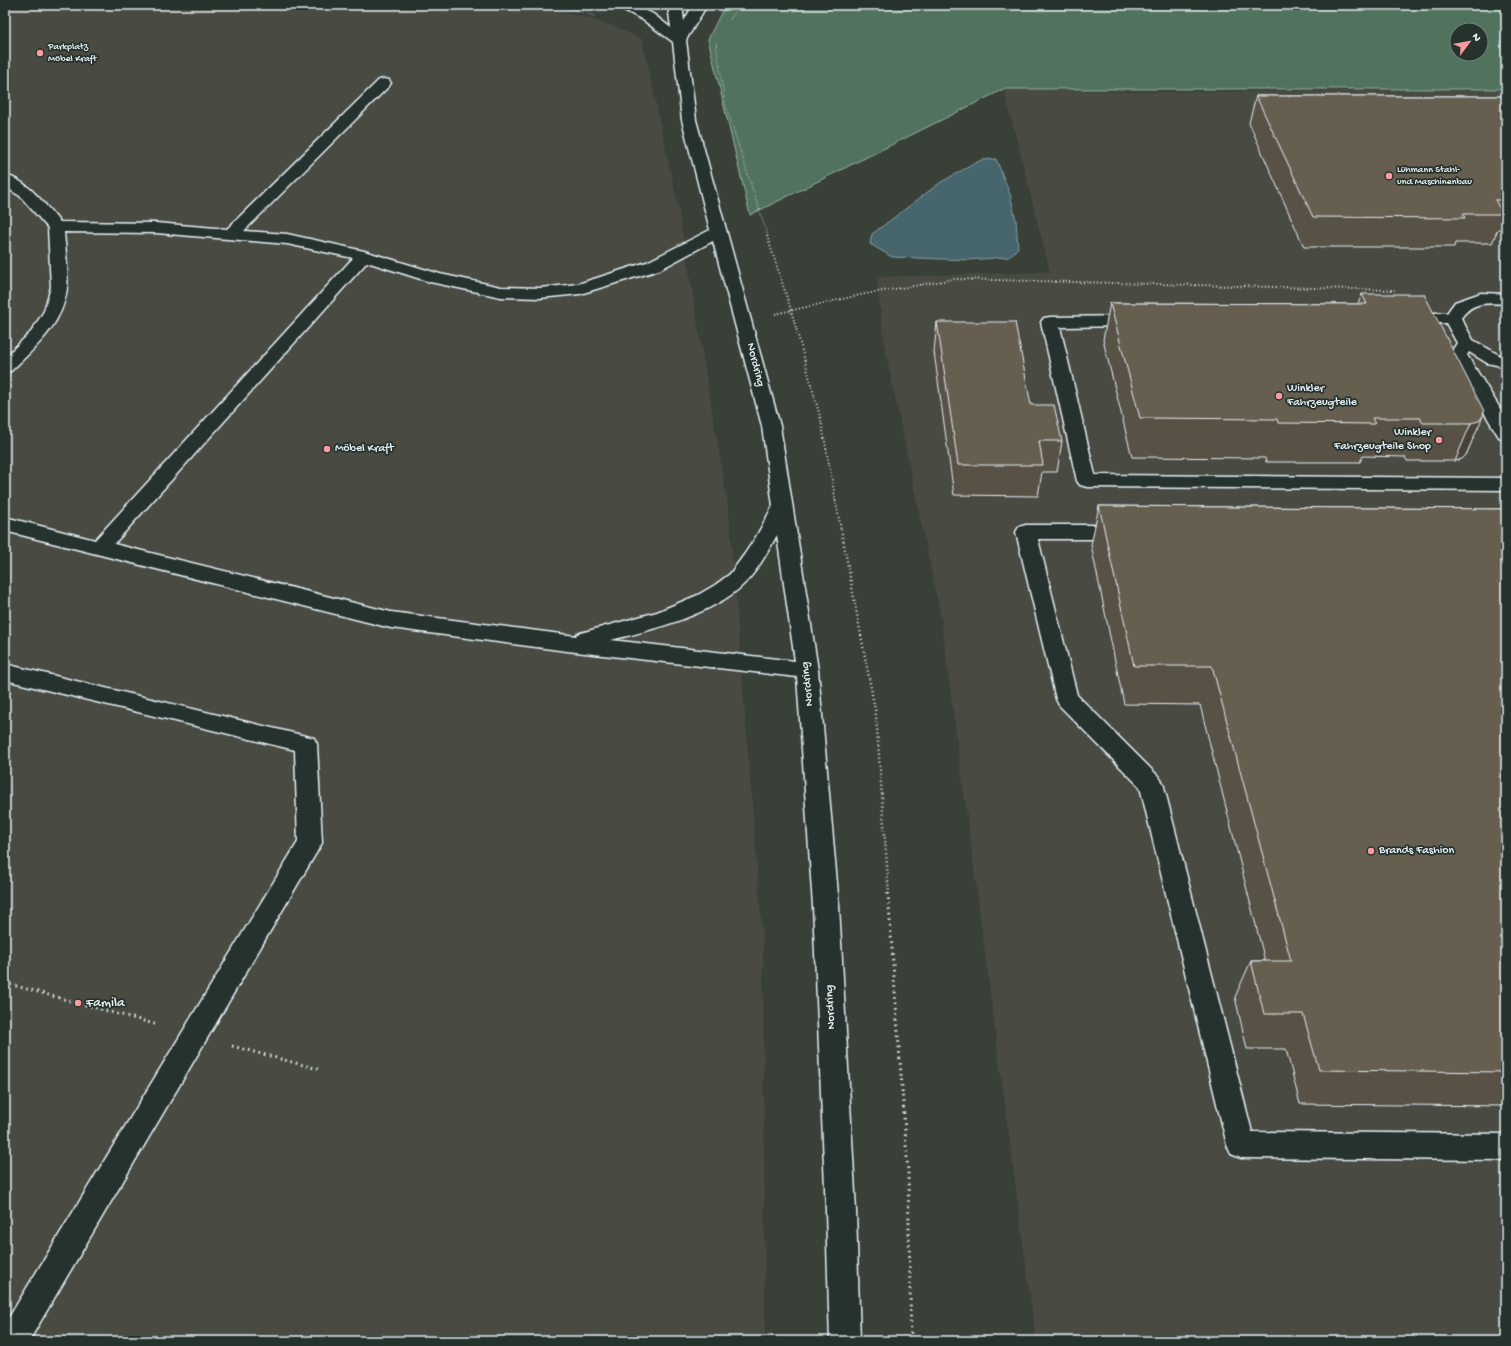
<svg xmlns="http://www.w3.org/2000/svg" width="1511" height="1346" font-family="'Gochi Hand',sans-serif">
<style>
.built{fill:#494c43}
.green{fill:#51735d;stroke:#9cb2aa;fill-rule:evenodd}
.water{fill:#47656d;stroke:#879da5}
.lines{fill:none;stroke-linecap:round;stroke-linejoin:round}
.minor-casing{stroke:#e8f1f8;stroke-width:3}
.path-far3{stroke:#e8f1f8;stroke-width:1.5;stroke-dasharray:0.5 2;stroke-linecap:butt}
.path-far2{stroke:#e8f1f8;stroke-width:2;stroke-dasharray:1 2.5;stroke-linecap:butt}
.path-far1{stroke:#e8f1f8;stroke-width:2.5;stroke-dasharray:1 3;stroke-linecap:butt}
.path{stroke:#e8f1f8;stroke-width:3;stroke-dasharray:1.5 4;stroke-linecap:butt}
.minor{fill:#26332d;fill-rule:evenodd}
.wall{fill:#585145;stroke:#e8f1f8}
.shaded-wall{fill:#474238;stroke:#e8f1f8}
.building{fill:#665e50;stroke:#e8f1f8}
.poi-dot{fill:#ff9aa2;stroke:#26332d;stroke-width:1.5}
.labels{text-anchor:middle;dominant-baseline:central;stroke-width:3.5;stroke-linejoin:round;paint-order:stroke}
.far-poi-label{font-size:10px;fill:#e8f1f8;stroke:#26332d;text-anchor:start}
.street-label{font-size:12px;fill:#e8f1f8;stroke:#26332d}
.poi-label{font-size:12px;fill:#e8f1f8;stroke:#26332d;text-anchor:start}
.near-poi-label{font-size:14px;fill:#e8f1f8;stroke:#26332d;text-anchor:start}
</style>
<rect width="100%" height="100%" fill="#394038"/>
<filter id="ink" filterUnits="userSpaceOnUse"><feTurbulence type="fractalNoise" baseFrequency=".025" numOctaves="2"/><feDisplacementMap in="SourceGraphic" scale="8" xChannelSelector="R" yChannelSelector="G"/><feConvolveMatrix kernelMatrix="1 2 1 2 8 2 1 2 1" color-interpolation-filters="sRGB"/></filter>
<g filter="url(#ink)">
<g class="built">
<polygon points="5,5 535,9 580,16 613,26 642,39 678,206 729,513 763,942 765,1341 5,1341"/>
<polygon points="1004,89 1131,92 1506,90 1506,1341 1036,1341 941,618 885,349 877,277 1050,272"/>
</g>
<path class="green" d="M741 5H1506V89H1004L750 215 708 39 722 11ZM1457 30H1481V54H1457Z"/>
<polygon class="water" points="996,159 1010,194 1016,220 1018,248 1009,257 967,260 892,257 870,244 872,234 941,182 981,160"/>
<g class="lines">
<defs>
<g id="minor">
<path d="M618 5H635L653 14 671 28 668 5H682L684 21 693 5H707L686 40 696 120 780 426 818 670 839 906 856 1211 860 1341H830L826 1211 813 906 797 677 567 651 391 628 5 531V517L95 540 353 258 287 244 156 233 64 232C65 248 69 272 67 288 63 324 36 347 11 371L5 372V357L31 332 44 311 51 287 48 228 20 196 5 187V175C29 181 45 205 60 222L156 223 227 229 379 80 384 79 389 80 391 83 389 86 244 231 287 234 364 251 440 274 501 287 540 288 578 284 647 262 710 230 682 120 673 42 643 20 620 8ZM713 241 762 426 773 506 756 537 744 555 730 574 715 585 698 595 657 612 577 634 576 636 391 612 114 544 367 262 430 282 501 297 540 298 580 294 659 270ZM777 535 795 661 611 640C652 630 715 614 745 583 758 570 768 551 777 535Z"/>
<path d="M1481 293 1506 294V304C1487 303 1473 301 1461 318L1473 340 1499 355 1506 357V367L1487 363 1469 352 1467 355 1506 418V439L1499 437 1449 355 1457 343 1446 323H1408L1402 322 1399 318 1402 314 1408 313H1447L1455 302Z"/>
<polygon points="1135,316 1141,317 1144,321 1141,325 1135,326 1060,327 1095,475 1506,478 1506,490 1087,487 1080,485 1077,481 1041,322 1044,318 1050,317"/>
<polygon points="1026,525 1124,525 1131,527 1134,532 1131,537 1124,539 1038,539 1077,695 1159,777 1163,783 1252,1132 1506,1134 1506,1160 1241,1158 1231,1154 1227,1145 1140,787 1059,705 1056,699 1016,532 1019,527"/>
<polygon points="5,664 314,738 317,744 322,843 29,1341 5,1341 5,1324 298,842 295,750 5,680"/>
</g>
</defs>
<use href="#minor" class="minor-casing"/>
<g class="path-far3">
<polyline points="545,5 561,6 595,16"/>
<polyline points="1155,5 1506,6"/>
<polyline points="731,8 753,5"/>
<polyline points="730,19 736,11 736,8"/>
<polyline points="716,43 725,103 768,237"/>
</g>
<g class="path-far2">
<polyline points="767,236 791,310 821,420 841,530"/>
<polyline points="775,314 865,294 955,279 1395,290"/>
</g>
<polyline class="path-far1" points="841,529 876,715 889,894"/>
<g class="path">
<polyline points="888,893 908,1172 911,1341"/>
<polyline points="5,983 158,1025"/>
<polyline points="232,1046 318,1069"/>
</g>
<use href="#minor" class="minor"/>
</g>
<g class="wall">
<polygon points="1256,96 1506,96 1506,229 1498,229 1492,243 1455,243 1454,247 1304,247 1249,123"/>
<polygon points="1362,294 1484,411 1466,455 1462,459 1455,461 1407,461 1405,457 1363,456 1360,462 1266,462 1265,458 1132,457 1103,340 1110,303 1358,304"/>
<polygon points="937,322 1031,405 1062,441 1057,472 1042,472 1038,496 954,495 934,352"/>
<polygon points="1099,506 1506,509 1506,1106 1300,1104 1286,1049 1247,1049 1235,997 1251,961 1265,961 1200,705 1124,704 1091,545"/>
</g>
<polygon class="shaded-wall" points="1483,416 1466,455 1462,459 1455,461 1471,423"/>
<g class="building">
<polygon points="1256,96 1506,96 1506,200 1495,200 1503,214 1463,214 1465,218 1313,217"/>
<polygon points="1362,294 1424,294 1484,411 1483,416 1479,421 1471,423 1423,423 1420,418 1372,418 1375,424 1278,423 1277,419 1140,418 1110,303 1367,304"/>
<polygon points="937,322 1015,322 1031,405 1054,405 1062,441 1039,441 1043,465 958,465"/>
<polygon points="1099,506 1506,509 1506,1072 1319,1070 1303,1014 1264,1014 1251,961 1291,961 1212,666 1134,666"/>
</g>
</g>
<g class="poi-dot">
<circle cx="40" cy="53" r="4"/>
<circle cx="1389" cy="176" r="4"/>
<circle cx="1279" cy="396" r="4"/>
<circle cx="1439" cy="440" r="4"/>
<circle cx="327" cy="449" r="4"/>
<circle cx="1371" cy="851" r="4"/>
<circle cx="78" cy="1003" r="4"/>
</g>
<g class="labels">
<g class="far-poi-label">
<text x="48" y="47">Parkplatz<tspan x="48" dy="12">Möbel Kraft</tspan></text>
<text x="1397" y="170">Lühmann Stahl-<tspan x="1397" dy="12">und Maschinenbau</tspan></text>
</g>
<g class="street-label">
<text transform="translate(755 365) rotate(76)">Nordring</text>
<text transform="translate(808 684) rotate(-96)">Nordring</text>
<text transform="translate(831 1007) rotate(-93)">Nordring</text>
</g>
<g class="poi-label">
<text x="1287" y="389">Winkler<tspan x="1287" dy="14">Fahrzeugteile</tspan></text>
<text x="1431" y="433" text-anchor="end">Winkler<tspan x="1431" dy="14">Fahrzeugteile Shop</tspan></text>
<text x="335" y="449">Möbel Kraft</text>
<text x="1379" y="851">Brands Fashion</text>
</g>
<g class="near-poi-label">
<text x="86" y="1003">Famila</text>
</g>
</g>
<rect width="1511" height="1346" fill="none" stroke="#26332d" stroke-width="20"/>
<rect x="10" y="10" width="1491" height="1326" fill="none" stroke="#e8f1f8" stroke-width="1.5" filter="url(#ink)"/>
<g transform="translate(1469 42) rotate(58)"><circle r="19" fill="#26332d" stroke="#747f7e"/>
<path d="M0-3L7 15L0 10L-7 15Z" fill="#ff9aa2"/>
<text y="-6" font-size="11" font-weight="bold" text-anchor="middle" fill="#e8f1f8">N</text>
</g>
</svg>
